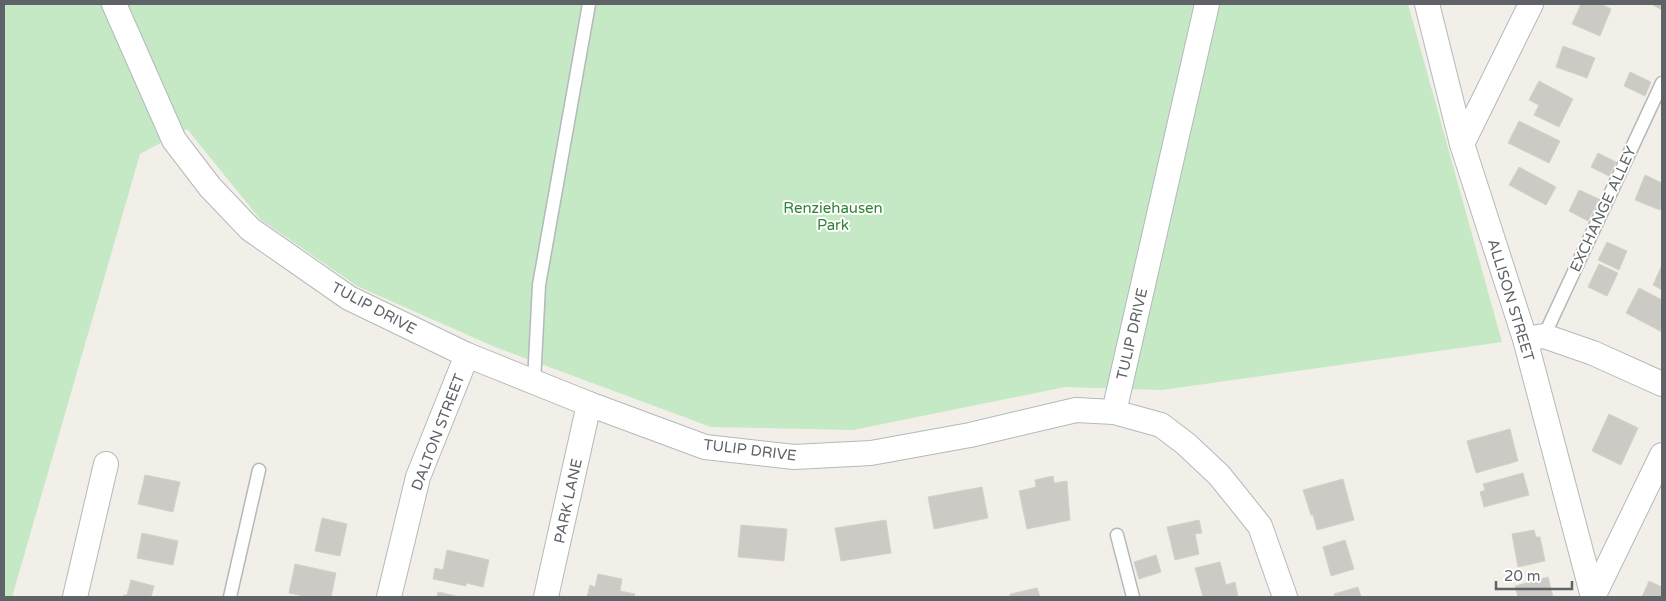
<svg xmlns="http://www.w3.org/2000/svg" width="1666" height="601" font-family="'Varela Round',sans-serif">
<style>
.green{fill:#c5e8c5}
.building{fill:#cccac5;stroke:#d6d1c6}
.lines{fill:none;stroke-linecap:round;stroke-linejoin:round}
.lane-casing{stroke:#b5b8bc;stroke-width:15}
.street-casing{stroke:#b5b8bc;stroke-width:26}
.lane{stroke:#fff;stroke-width:12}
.street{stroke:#fff;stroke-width:24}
.labels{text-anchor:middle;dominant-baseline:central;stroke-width:4;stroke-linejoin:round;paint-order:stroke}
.park-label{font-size:15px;fill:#348238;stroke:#fff}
.street-label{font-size:15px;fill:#5f6368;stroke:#fff}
</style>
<rect width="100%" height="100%" fill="#f1efe8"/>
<polygon class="green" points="4,4 1408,4 1502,342 1162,390 1065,387 853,430 711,427 495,347 357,286 260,219 187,129 140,154 12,597 4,597"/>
<g class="building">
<polygon points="1581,4 1601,4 1611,9 1600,36 1572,24"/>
<polygon points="1653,4 1662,4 1662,10 1653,5"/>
<polygon points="1563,46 1595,58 1587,78 1556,67"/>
<polygon points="1630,72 1651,82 1645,96 1624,86"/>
<polygon points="1539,81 1573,99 1559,127 1534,115 1539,105 1529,100"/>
<polygon points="1519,121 1560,141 1549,163 1508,143"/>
<polygon points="1598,153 1616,162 1609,176 1591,167"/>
<polygon points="1519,167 1556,187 1546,205 1509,185"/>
<polygon points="1645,175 1662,183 1662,205 1660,210 1635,200"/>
<polygon points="1579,190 1599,199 1588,221 1569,211"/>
<polygon points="1607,242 1627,251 1619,270 1598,260"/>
<polygon points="1599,264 1618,273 1607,296 1588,287"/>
<polygon points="1662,265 1662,290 1653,285"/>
<polygon points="1639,288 1662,300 1662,332 1626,313"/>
<polygon points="1609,414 1638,428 1621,465 1592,451"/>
<polygon points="1510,429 1518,461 1476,473 1467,441"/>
<polygon points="1523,473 1529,495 1484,507 1480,492 1485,490 1483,484"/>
<polygon points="145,475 180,482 173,512 138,504"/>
<polygon points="1053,476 1054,483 1067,481 1070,520 1027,529 1019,491 1036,487 1035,480"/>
<polygon points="1343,479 1354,520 1317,530 1313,515 1311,515 1303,490"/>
<polygon points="982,487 988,518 934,529 928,497"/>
<polygon points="322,518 347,524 340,556 315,551"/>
<polygon points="886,520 891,553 841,561 835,528"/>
<polygon points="1199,520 1202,533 1195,534 1199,554 1175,560 1167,527"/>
<polygon points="741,525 787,529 784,561 738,557"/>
<polygon points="1534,530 1536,537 1540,537 1545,561 1518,567 1512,534"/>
<polygon points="142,533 178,541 173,565 137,558"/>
<polygon points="1345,540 1354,569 1331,576 1323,547"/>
<polygon points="447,550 489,560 483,587 466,583 466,586 433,579 435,568 443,570"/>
<polygon points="1156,555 1161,572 1139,579 1134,562"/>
<polygon points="1220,562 1226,585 1235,582 1238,597 1203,597 1195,568"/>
<polygon points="295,564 336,573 331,597 308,597 289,593"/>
<polygon points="598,574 622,579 620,591 635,594 634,597 587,597 590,585 595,587"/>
<polygon points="1548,577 1553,597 1518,597 1515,586"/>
<polygon points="131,580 154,586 151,597 123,597 124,595 127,595"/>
<polygon points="1649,581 1662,587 1662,597 1642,597"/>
<polygon points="1358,587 1361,597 1335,597 1334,594"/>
<polygon points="1037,588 1040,597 1010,597 1010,594"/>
<polygon points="438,592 460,597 437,597"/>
</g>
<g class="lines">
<defs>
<g id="lane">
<polyline points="1544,336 1662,83"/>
<polyline points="534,382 539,285 589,4"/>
<polyline points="1117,535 1133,597"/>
<polyline points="230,597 259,470"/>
</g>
<g id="street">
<polyline points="114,4 174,140 210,187 250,229 349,298 467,355 589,404 705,447 794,457 871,453 970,435 1076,410 1114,412 1161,425 1186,444 1219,475 1260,526 1285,597"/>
<polyline points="1427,4 1462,144 1525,339 1593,597"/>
<polyline points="1462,144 1531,4"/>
<polyline points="1525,339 1544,336 1593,353 1662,384"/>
<polyline points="1114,412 1207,4"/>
<polyline points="75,597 106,464"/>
<polyline points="389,597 418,477 467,355"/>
<polyline points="546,597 589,404"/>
<polyline points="1593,597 1662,455"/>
</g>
</defs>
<use href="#lane" class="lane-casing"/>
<use href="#street" class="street-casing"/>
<use href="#lane" class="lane"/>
<use href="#street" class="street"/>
</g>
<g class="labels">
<g class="park-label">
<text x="833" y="208">Renziehausen<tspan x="833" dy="17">Park</tspan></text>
</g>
<g class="street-label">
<text transform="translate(1603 209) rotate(-65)">EXCHANGE ALLEY</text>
<text transform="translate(1511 300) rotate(73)">ALLISON STREET</text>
<text transform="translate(374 308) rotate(28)">TULIP DRIVE</text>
<text transform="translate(1132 334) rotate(-77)">TULIP DRIVE</text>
<text transform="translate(438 432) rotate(-69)">DALTON STREET</text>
<text transform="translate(750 450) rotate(7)">TULIP DRIVE</text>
<text transform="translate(568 501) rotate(-78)">PARK LANE</text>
</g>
</g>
<rect width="1666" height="601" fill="none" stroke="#5f6368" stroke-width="10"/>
<path d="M1496 581v8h76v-8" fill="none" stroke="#5f6368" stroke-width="2.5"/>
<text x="1504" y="581" font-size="15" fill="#5f6368" stroke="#ffffff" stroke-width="4" paint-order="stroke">20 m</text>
</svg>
